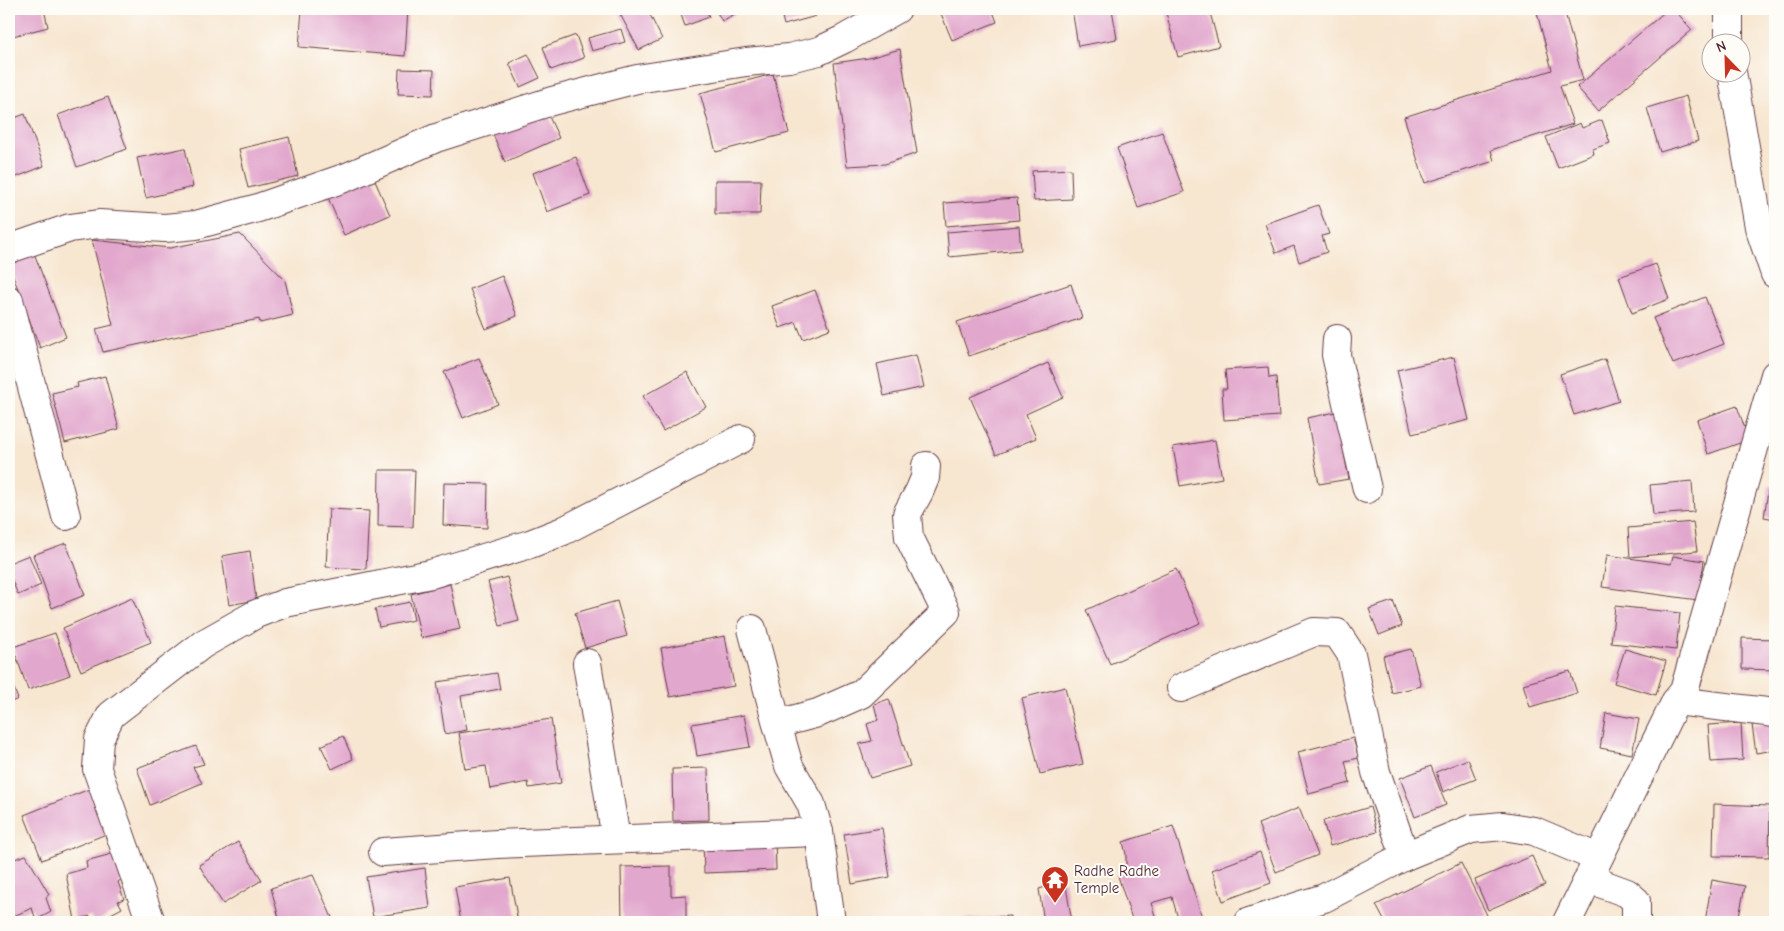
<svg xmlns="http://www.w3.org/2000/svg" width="1784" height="931" font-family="'Comic Neue',sans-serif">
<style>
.building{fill:#e2a7cd}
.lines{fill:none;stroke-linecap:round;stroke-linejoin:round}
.minor-casing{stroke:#643d44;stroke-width:30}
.minor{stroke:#fff;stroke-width:28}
.labels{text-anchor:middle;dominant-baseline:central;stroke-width:4;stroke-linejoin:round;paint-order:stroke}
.poi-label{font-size:15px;fill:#4a1f2b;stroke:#fdfcf7;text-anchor:start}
</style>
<rect width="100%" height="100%" fill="#fdfcf7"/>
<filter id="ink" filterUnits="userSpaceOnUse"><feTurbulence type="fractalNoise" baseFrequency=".02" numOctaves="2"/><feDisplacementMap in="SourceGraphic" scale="10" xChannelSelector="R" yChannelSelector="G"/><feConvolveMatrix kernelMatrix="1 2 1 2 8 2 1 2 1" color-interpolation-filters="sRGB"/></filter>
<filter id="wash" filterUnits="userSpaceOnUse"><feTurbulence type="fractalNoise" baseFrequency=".0096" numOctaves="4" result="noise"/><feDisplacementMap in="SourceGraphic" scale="20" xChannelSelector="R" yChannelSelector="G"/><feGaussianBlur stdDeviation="1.12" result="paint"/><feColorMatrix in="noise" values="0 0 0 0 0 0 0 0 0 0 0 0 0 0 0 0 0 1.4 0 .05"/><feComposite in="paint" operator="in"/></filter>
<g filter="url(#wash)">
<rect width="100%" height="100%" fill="#f7e6d0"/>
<g id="blocks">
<g class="building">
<polygon points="9,9 44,9 48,27 9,37"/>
<polygon points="302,9 408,9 405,56 299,47"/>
<polygon points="630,9 647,9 662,39 639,50 620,14"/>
<polygon points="679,9 706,9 709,17 685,26"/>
<polygon points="715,9 744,9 722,21"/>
<polygon points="780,9 814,9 816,16 784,25"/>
<polygon points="939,9 992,9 997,22 952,40"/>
<polygon points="1072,9 1112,9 1117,39 1078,46"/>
<polygon points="1165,9 1209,9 1219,46 1178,57"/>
<polygon points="1536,9 1564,9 1583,80 1560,86 1573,124 1491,150 1494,161 1425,183 1404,117 1552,70"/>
<polygon points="1668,9 1674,9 1692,30 1598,111 1577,87"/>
<polygon points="621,29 625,42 592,51 588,38"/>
<polygon points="576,35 584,58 551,70 543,47"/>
<polygon points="900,49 917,153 885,164 847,166 834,63 869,58"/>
<polygon points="528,54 540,78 520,87 509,63"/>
<polygon points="399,69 434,70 433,95 398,94"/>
<polygon points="773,74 789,133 716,152 700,93"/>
<polygon points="1686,96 1698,141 1660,152 1647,108"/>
<polygon points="108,97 127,149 77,167 58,115"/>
<polygon points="544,106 559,138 505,162 491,130"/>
<polygon points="25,114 44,166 9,180 9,120"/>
<polygon points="1602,120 1610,143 1593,149 1594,154 1558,168 1546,137 1580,123 1582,128"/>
<polygon points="1162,132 1184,192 1138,208 1117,148"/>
<polygon points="289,137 298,176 248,188 239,149"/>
<polygon points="185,148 193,187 146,198 137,158"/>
<polygon points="576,157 590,195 547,212 533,173"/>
<polygon points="1071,169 1072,199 1034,201 1032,171"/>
<polygon points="372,174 390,215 344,235 326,193"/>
<polygon points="715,180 761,180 760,214 715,214"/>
<polygon points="1017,198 1019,220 946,226 944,203"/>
<polygon points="1318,205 1329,234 1322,236 1327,252 1299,262 1294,246 1276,253 1265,224"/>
<polygon points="1019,226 1021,250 949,257 947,232"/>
<polygon points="240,234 285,280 293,315 260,323 259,319 103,352 96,329 113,325 92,240 170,248"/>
<polygon points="34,253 66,337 40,348 9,265 9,263"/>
<polygon points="1656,264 1669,299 1632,313 1619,277"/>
<polygon points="502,276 517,316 486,329 470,289"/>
<polygon points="1071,284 1082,318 969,356 957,322"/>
<polygon points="815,290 830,329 803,339 796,322 780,328 772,306"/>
<polygon points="1705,297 1724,344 1673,364 1653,318"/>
<polygon points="916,355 924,387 884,396 877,364"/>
<polygon points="1454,357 1469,420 1412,434 1397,370"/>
<polygon points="479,358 498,404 463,418 444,372"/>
<polygon points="1605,359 1619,401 1574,415 1560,374"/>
<polygon points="1048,363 1063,397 1026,414 1036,438 996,455 970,397"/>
<polygon points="1268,367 1269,378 1276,377 1279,416 1224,420 1222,389 1227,389 1225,370"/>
<polygon points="687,372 706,407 663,431 643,396"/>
<polygon points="105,376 119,429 65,443 52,393 78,387 77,383"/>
<polygon points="1737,406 1749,440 1708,454 1697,420"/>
<polygon points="1336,412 1349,479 1319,484 1307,418"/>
<polygon points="1215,440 1222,478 1180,486 1173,447"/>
<polygon points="379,470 415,470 413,527 378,526"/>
<polygon points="1692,481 1694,512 1653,515 1650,485"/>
<polygon points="444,483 488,484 487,528 443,525"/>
<polygon points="1769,485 1775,486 1775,519 1764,517"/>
<polygon points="329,509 369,511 366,569 326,567"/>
<polygon points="1693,522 1697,551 1630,557 1628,528"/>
<polygon points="66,543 85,595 52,608 33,555"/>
<polygon points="250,551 256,600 229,605 222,556"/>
<polygon points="29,555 41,585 18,595 9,573 9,563"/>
<polygon points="1607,555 1671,564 1673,556 1704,561 1698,600 1602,587"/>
<polygon points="1176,569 1200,623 1110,664 1086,610"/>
<polygon points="507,577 519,621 500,626 488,582"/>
<polygon points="450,584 460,629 421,638 411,594"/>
<polygon points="132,598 151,642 81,671 63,628"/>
<polygon points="617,601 627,636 585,648 575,613"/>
<polygon points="1393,601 1402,626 1379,635 1369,609"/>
<polygon points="410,602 414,620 379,627 375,609"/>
<polygon points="1615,606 1680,613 1676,650 1611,643"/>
<polygon points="55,633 70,675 28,690 13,647"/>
<polygon points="725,636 734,686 670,697 661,648"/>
<polygon points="1742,638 1775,639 1775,670 1742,669"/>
<polygon points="1411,649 1421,686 1392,693 1383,656"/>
<polygon points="1625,649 1666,661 1656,695 1614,683"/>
<polygon points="1570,671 1577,693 1530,707 1523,684"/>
<polygon points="497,673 500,689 461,696 467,730 445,734 437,682"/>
<polygon points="9,676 18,699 9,703"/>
<polygon points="1065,687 1083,764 1040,774 1022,698"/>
<polygon points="889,699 910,766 870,778 859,744 872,741 867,724 878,720 874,704"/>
<polygon points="1606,713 1639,719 1632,754 1600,748"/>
<polygon points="744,715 750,747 697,756 692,724"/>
<polygon points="551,719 561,783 529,788 528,782 490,789 486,766 465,769 459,733"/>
<polygon points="1775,722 1775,750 1756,753 1752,725"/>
<polygon points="1741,723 1743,760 1711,762 1708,725"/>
<polygon points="343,736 353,759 332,769 321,746"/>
<polygon points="1353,738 1359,758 1345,761 1350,783 1309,794 1298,752"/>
<polygon points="196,746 204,764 193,767 202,783 150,805 137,768"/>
<polygon points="1468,759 1476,779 1443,792 1436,772"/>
<polygon points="1431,766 1446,805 1415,817 1400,778"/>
<polygon points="708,768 709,820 673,821 672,769"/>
<polygon points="92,788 111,832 42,860 24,815"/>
<polygon points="1714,804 1770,806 1769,857 1713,856"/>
<polygon points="1370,807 1377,832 1330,846 1323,821"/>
<polygon points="1299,808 1318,855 1276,872 1258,824"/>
<polygon points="1173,826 1202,917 1185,922 1179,922 1172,897 1151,903 1157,922 1133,922 1118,876 1126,864 1126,854 1123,842"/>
<polygon points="882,828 890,877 852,884 844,834"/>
<polygon points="775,838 776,870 704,873 703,841"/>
<polygon points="238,842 262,880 223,904 199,865"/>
<polygon points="1260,852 1271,883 1223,901 1212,870"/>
<polygon points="115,853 123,878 118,882 124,899 118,901 122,908 96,922 94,922 90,916 75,920 66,874 87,868 86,861"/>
<polygon points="26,855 49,894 46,898 51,912 36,920 32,908 9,918 9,861"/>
<polygon points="1532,856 1545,885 1488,910 1475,880"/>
<polygon points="1461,863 1487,915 1472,922 1385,922 1376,905"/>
<polygon points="671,866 671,896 686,895 686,922 622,922 621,867"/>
<polygon points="425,868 430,908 373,917 366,877"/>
<polygon points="313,875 334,922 280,922 271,888"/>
<polygon points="510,878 518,922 461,922 455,887"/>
<polygon points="1712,880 1745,886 1738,922 1705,922"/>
<polygon points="1065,881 1072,922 1044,922 1039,889"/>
<polygon points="1010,916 1010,922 949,922 949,920"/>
</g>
</g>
</g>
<g filter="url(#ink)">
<use href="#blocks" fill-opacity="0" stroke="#643d44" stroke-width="1"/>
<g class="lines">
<defs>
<g id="minor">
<polyline points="1729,9 1729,42"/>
<polyline points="1732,72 1759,227 1775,274"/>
<polyline points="9,249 70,228 99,224 165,228 196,225 258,208 347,177 436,138 552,101 637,79 746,62 789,58 819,51 844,39 897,9"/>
<polyline points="9,300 66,516"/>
<polyline points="1337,339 1336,355 1367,489"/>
<polyline points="752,629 777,724 789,766 811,804 819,832 831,922"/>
<polyline points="587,663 616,839"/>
<polyline points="1181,688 1314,632 1337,633 1351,654 1376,772 1405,856"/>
<polyline points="1676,701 1775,713"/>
<polyline points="777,724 818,713 861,694 946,612 909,537 907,514 919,492 925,478 926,466"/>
<polyline points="383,852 497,844 819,832"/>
<polyline points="1589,879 1627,893 1636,901 1636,922"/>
<polyline points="151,922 97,769 99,739 111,715 203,644 256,614 285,603 431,574 530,544 563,531 741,439"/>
<polyline points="1249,922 1324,898 1405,856 1471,829 1503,826 1534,831 1598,858"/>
<polyline points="1567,922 1676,701 1684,691 1775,375"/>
</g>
</defs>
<use href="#minor" class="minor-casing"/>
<use href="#minor" class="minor"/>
</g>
</g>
<defs>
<symbol id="temple-pin" viewBox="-11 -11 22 30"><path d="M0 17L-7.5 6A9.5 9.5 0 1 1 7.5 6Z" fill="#c8321e" stroke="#fdfcf7"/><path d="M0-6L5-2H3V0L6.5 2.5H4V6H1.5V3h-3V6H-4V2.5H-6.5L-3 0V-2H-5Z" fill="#fff"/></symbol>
</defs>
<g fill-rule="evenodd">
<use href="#temple-pin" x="1039" y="864" width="32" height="43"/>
</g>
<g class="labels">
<g class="poi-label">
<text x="1074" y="871">Radhe Radhe<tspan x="1074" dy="17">Temple</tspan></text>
</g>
</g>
<rect width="1784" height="931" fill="none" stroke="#fdfcf7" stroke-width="30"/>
<g transform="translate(1726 58) rotate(337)"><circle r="24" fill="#fdfcf7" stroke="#b5a4a5"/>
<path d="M0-4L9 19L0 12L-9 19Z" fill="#c8321e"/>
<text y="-8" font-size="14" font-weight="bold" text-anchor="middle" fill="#4a1f2b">N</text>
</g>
</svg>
